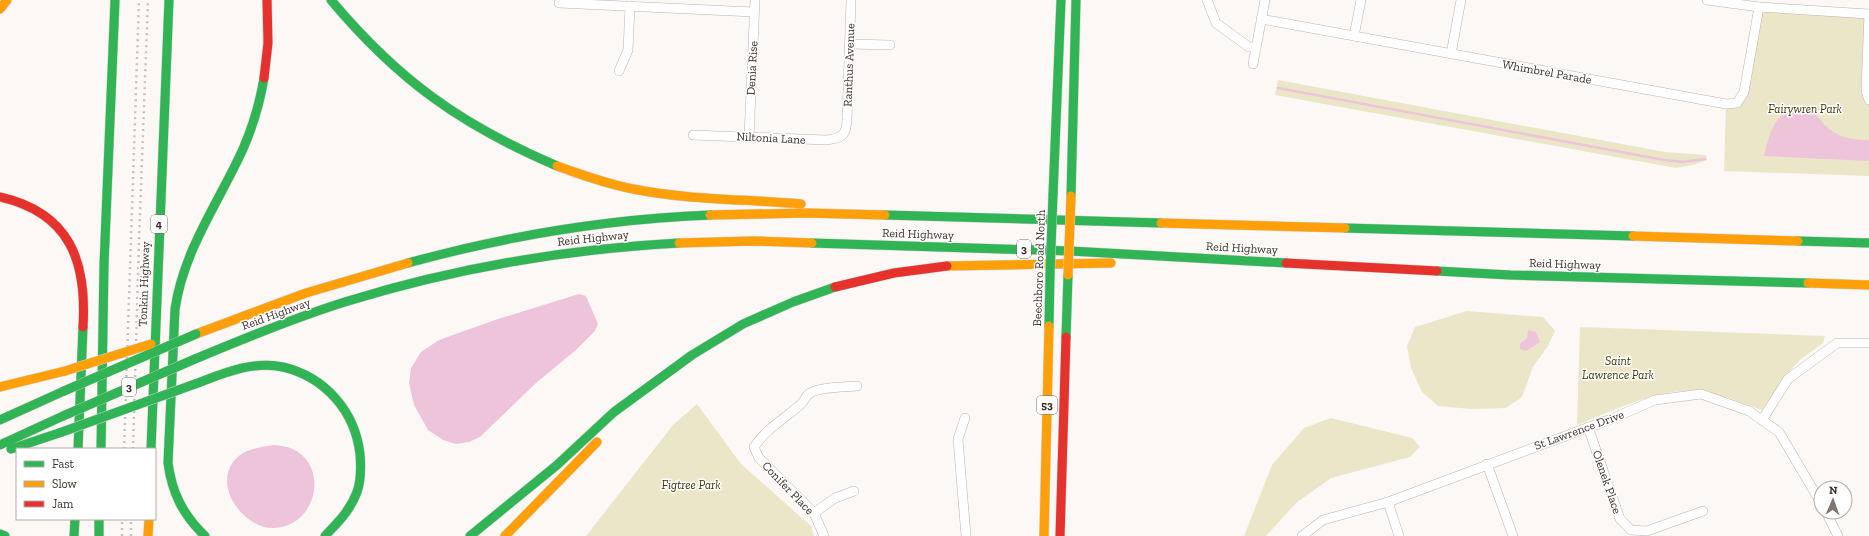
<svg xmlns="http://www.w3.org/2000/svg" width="1869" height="536" font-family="'Zilla Slab',serif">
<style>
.green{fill:#ebe6c8}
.water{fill:#eec4da}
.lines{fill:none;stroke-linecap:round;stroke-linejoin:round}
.stream{stroke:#eec4da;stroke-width:2.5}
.street-casing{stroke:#bbb4b0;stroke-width:10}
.fast-casing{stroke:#d7d3d1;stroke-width:10}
.slow-casing{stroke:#d7d3d1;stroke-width:10}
.jam-casing{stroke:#d7d3d1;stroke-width:10}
.street{stroke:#fffefe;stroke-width:9}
.fast{stroke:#30b455;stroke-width:9}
.slow{stroke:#ff9f0a;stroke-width:9}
.jam{stroke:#e5322d;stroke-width:9}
.rail{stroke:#c4c2c1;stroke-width:2.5;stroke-dasharray:2 4;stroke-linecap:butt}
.fast-bridge-casing{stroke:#d7d3d1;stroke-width:10;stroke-linecap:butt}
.slow-bridge-casing{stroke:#d7d3d1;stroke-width:10;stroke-linecap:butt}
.fast-bridge{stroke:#30b455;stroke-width:9}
.slow-bridge{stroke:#ff9f0a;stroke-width:9}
.labels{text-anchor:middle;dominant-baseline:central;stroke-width:3;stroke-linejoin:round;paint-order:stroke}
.shield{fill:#fff;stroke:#766d69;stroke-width:1}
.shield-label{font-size:11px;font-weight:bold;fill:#3b2e29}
.street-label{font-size:12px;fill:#3b2e29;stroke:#fff}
.park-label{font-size:12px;font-style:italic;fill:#3a3503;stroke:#fff}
</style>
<rect width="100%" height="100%" fill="#fcf8f6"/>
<g class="green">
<polygon points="1759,7 1869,14 1869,176 1724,171 1726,104 1737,103"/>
<polygon points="1278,80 1665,152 1706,155 1707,160 1693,165 1676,168 1275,95"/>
<polygon points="1467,311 1543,317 1555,331 1548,346 1533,367 1522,397 1506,408 1471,409 1438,406 1422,392 1411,368 1407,346 1415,327"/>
<path d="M1580 327 1825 336 1823 343 1801 359 1786 375 1762 410C1739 402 1716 391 1691 391 1656 389 1610 412 1577 425Z"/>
<polygon points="697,404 741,464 811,526 814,536 586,536 673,425"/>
<polygon points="1331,418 1412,438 1420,447 1410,457 1331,478 1296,503 1266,536 1244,536 1272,465 1304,428"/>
</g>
<g class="water">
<path d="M1794 107C1820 108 1815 119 1832 131 1844 139 1856 140 1869 140V161L1764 156C1769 136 1773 116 1794 107Z"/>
<polygon points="579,294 586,296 598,324 595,331 576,350 536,383 480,437 469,442 456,444 443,440 428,430 414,405 409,383 411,368 421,352 439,340 495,320"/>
<polygon points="1528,330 1536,332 1540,342 1526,351 1520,349 1520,344 1527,338"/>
<path d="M274 445C332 447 324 527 273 528 244 528 214 488 233 462 242 449 260 447 274 445Z"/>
</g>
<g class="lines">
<polyline class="stream" points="1278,88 1664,160 1683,162 1705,159"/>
<defs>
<g id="street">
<polyline points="1207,0 1216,23 1249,47 1256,47"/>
<polyline points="1707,0 1759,7 1869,14"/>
<polyline points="559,3 754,12"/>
<polyline points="1869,14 1866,91 1869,100"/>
<polyline points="1261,19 1726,104 1737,103 1744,92 1759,7"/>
<polyline points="1354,36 1361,0"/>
<polyline points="850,44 890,45"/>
<polyline points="1451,54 1461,0"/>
<polyline points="1253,64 1265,0"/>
<polyline points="619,71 628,50 630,6"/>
<path d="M693 135 826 140C842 138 846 136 847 120L851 0"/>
<polyline points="749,137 755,0"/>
<polyline points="965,418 958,439 966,536"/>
<polyline points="1762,420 1788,379 1837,343 1869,343"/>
<polyline points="1588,427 1620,519 1631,530 1647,531 1703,511"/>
<polyline points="1487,464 1513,536"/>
<polyline points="1388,502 1399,536"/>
<polyline points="1826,512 1838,536"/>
<polyline points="814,513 835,498 854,491"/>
<path d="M824 536 814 513 759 458 754 447C766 429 784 419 800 405 804 402 806 395 810 393 820 387 845 387 857 386"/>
<polyline points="1302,536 1323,520 1388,502 1611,419 1655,400 1701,394 1749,411 1779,432 1821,503"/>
</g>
<g id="fast">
<path d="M331 0C398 80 461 125 557 166"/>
<polyline points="1053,195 1061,0"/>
<polyline points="1071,196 1076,0"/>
<polyline points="885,215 1161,223"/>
<polyline points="1345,228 1633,236"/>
<polyline points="1798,241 1869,243"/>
<polyline points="812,243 1070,251 1286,263"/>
<path d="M408 263C506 236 608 219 710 215"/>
<polyline points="1437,271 1510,275 1808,283"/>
<polyline points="1049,326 1050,274"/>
<polyline points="1066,337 1068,275"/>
<path d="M195 359C245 338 296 317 348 301 456 268 566 249 679 243"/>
<path d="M195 384C222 374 253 360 283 367 325 377 355 411 360 454 361 466 361 481 357 492 350 511 338 522 325 536"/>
<polyline points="0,420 64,391"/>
<polyline points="0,445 63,416"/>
<polyline points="11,449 62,432"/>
<polyline points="78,449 83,327"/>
<polyline points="101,449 104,265 115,0"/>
<polyline points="151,449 169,0"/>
<polyline points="99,519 99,536"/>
<polyline points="0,534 5,536"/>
<polyline points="74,536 75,519"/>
<path d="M205 536C183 515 172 493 168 463L175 309C184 249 219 202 243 149 253 126 260 102 264 78"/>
<polyline points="470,536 557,465 614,412 692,355 743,324 793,302 835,287"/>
</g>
<g id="slow">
<polyline points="0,9 7,0"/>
<path d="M557 166C582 175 607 184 633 189 688 200 745 199 801 204"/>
<polyline points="710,215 806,213 885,215"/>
<polyline points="1161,223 1345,228"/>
<polyline points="1633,236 1798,241"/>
<polyline points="679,243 754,241 812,243"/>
<polyline points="947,266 1111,263"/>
<polyline points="1808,283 1869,285"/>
<polyline points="196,334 306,293 408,263"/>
<polyline points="0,387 65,371"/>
<polyline points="148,536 149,519"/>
<polyline points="505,536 597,442"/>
<polyline points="1044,536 1049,326"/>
</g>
<g id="jam">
<polyline points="264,78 268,43 267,0"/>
<path d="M0 197C70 213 87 261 83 327"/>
<polyline points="1286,263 1437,271"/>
<polyline points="835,287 894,273 947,266"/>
<polyline points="1060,536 1066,337"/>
</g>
</defs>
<use href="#street" class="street-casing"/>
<use href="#fast" class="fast-casing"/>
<use href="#slow" class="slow-casing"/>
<use href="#jam" class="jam-casing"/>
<use href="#street" class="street"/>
<use href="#fast" class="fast"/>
<use href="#slow" class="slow"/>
<use href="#jam" class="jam"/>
<g class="rail">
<polyline points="124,449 139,0"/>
<polyline points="133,449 139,240 148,0"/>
<polyline points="122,536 122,519"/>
<polyline points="131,536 131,519"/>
</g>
<defs>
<g id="fast-bridge">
<polyline points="1050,274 1053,195"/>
<polyline points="64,391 196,334"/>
<polyline points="63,416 195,359"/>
<polyline points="62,432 195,384"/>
</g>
<g id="slow-bridge">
<polyline points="1068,275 1071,196"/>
<polyline points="65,371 151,344"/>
</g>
</defs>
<use href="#fast-bridge" class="fast-bridge-casing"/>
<use href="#slow-bridge" class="slow-bridge-casing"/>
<use href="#fast-bridge" class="fast-bridge"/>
<use href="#slow-bridge" class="slow-bridge"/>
</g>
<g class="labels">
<g class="shield">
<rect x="151" y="215" width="16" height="18" rx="3"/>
<rect x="1017" y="240" width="14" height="18" rx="3"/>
<rect x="122" y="378" width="14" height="18" rx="3"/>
<rect x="1037" y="396" width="20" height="18" rx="3"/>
</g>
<g class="shield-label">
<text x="159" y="224">4</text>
<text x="1024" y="249">3</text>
<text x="129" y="387">3</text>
<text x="1047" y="405">53</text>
</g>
<g class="street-label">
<text transform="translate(849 65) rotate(-88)">Ranthus Avenue</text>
<text transform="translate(752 68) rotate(-87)">Denia Rise</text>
<text transform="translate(1547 72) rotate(10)">Whimbrel Parade</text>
<text transform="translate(771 138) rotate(3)">Niltonia Lane</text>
<text transform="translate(918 234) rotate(2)">Reid Highway</text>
<text transform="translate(593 238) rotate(-6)">Reid Highway</text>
<text transform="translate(1242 248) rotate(3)">Reid Highway</text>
<text transform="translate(1565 264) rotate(2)">Reid Highway</text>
<text transform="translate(1039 268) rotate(-88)">Beechboro Road North</text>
<text transform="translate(144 284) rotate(-88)">Tonkin Highway</text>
<text transform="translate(276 314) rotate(-20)">Reid Highway</text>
<text transform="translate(1579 430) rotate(-20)">St Lawrence Drive</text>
<text transform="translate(1607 482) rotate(71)">Olenek Place</text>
<text transform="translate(788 488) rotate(46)">Conifer Place</text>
</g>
<g class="park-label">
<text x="1805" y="109">Fairywren Park</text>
<text x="1618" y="361">Saint<tspan x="1618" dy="14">Lawrence Park</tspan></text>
<text x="691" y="485">Figtree Park</text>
</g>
</g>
<rect x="16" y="448" width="140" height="72" fill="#ffffff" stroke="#b1aba9"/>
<rect x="24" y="461" width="20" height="6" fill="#30b455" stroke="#b1aba9"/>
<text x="52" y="468" font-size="12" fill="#3b2e29">Fast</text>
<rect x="24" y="481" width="20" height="6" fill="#ff9f0a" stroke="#b1aba9"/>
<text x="52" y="488" font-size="12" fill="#3b2e29">Slow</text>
<rect x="24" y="501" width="20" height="6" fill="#e5322d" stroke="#b1aba9"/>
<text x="52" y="508" font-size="12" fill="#3b2e29">Jam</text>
<g transform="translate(1833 500) rotate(2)"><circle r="19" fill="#ffffff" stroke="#b1aba9"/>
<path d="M0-3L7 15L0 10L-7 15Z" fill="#7f7571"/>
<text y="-6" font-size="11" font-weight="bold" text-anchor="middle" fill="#3b2e29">N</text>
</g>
</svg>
